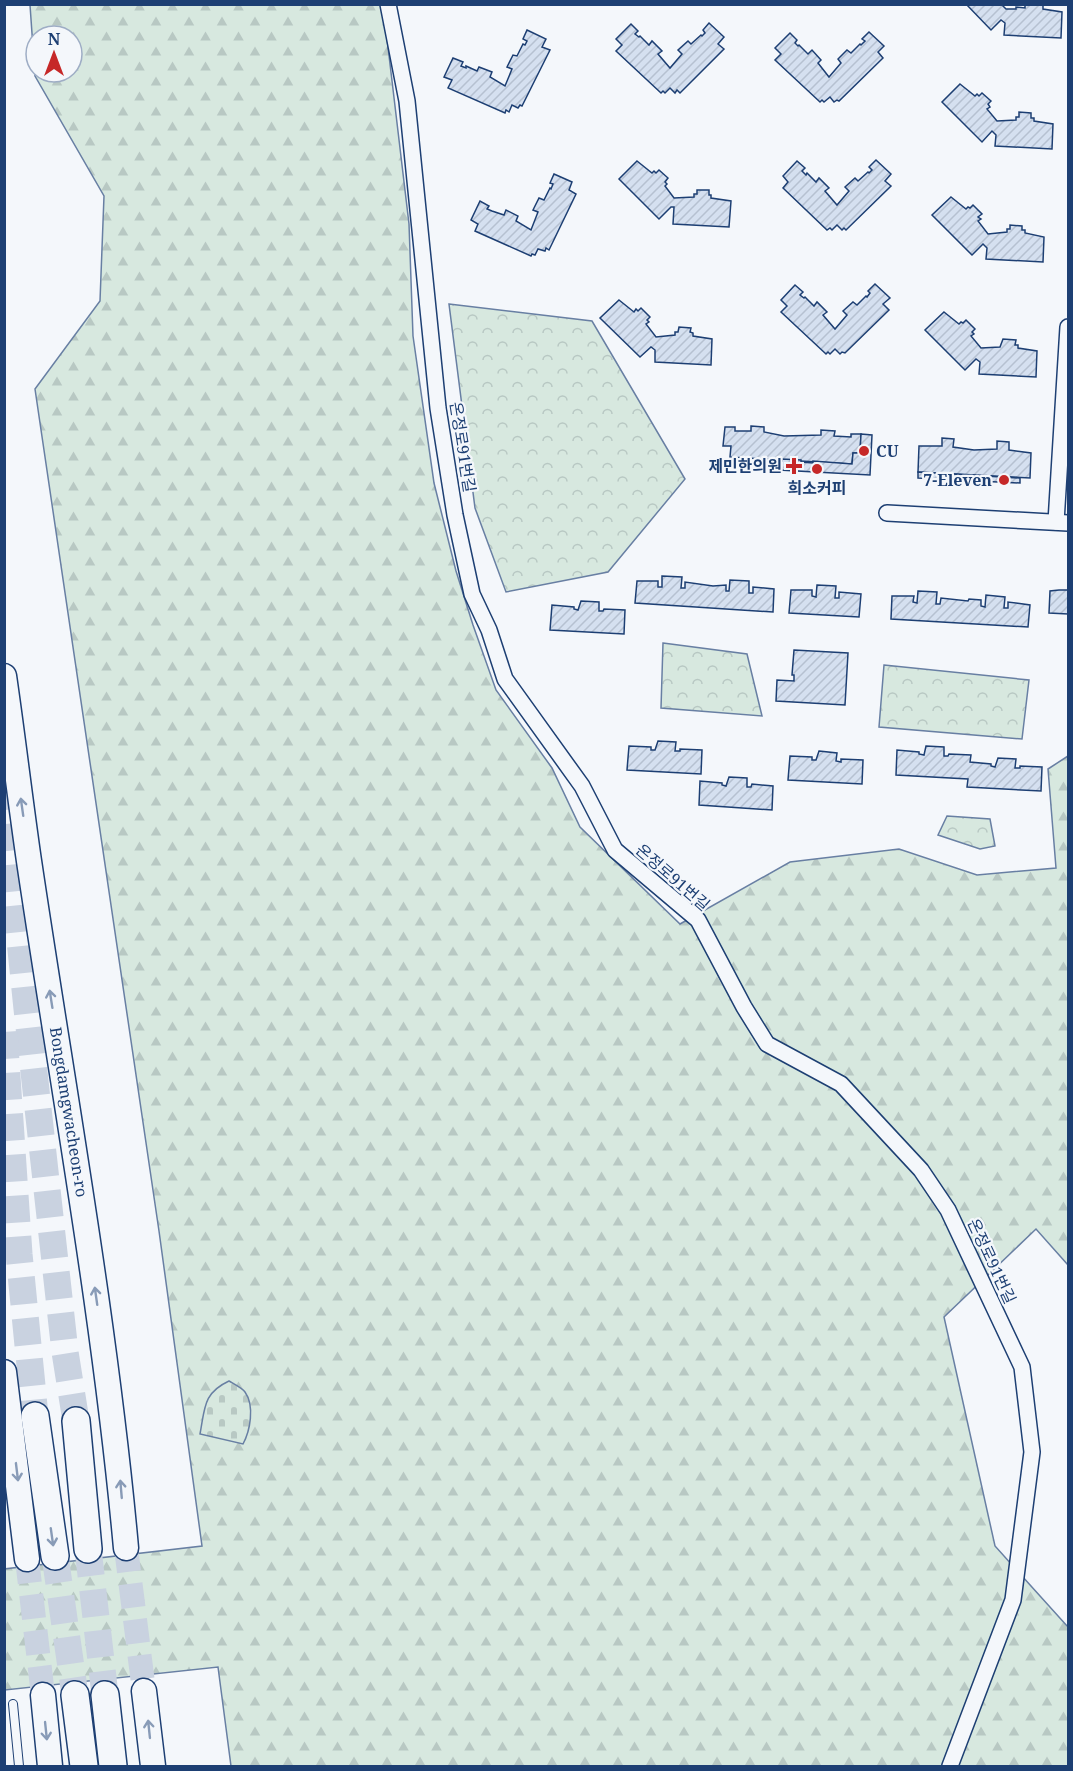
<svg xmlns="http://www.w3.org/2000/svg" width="1073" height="1771" font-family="'Noto Serif','Noto Sans KR',serif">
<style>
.forest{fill:url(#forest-firs);stroke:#687fa3;stroke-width:1.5;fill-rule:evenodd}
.cemetery{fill:url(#cemetery-stones);stroke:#687fa3;stroke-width:1.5}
.park{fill:url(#park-crowns);stroke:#687fa3;stroke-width:1.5}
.building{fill:url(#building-hatch);stroke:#1d3f73;stroke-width:1.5}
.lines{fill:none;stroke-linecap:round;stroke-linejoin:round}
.trunk-tunnel{stroke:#c9d2e0;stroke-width:24;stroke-dasharray:24 12;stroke-linecap:butt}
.motorway-tunnel{stroke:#c9d2e0;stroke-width:27;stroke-dasharray:27 14;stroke-linecap:butt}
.service-casing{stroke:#1d3f73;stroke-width:10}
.minor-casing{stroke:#1d3f73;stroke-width:18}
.trunk-casing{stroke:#1d3f73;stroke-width:27}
.motorway-casing{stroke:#1d3f73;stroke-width:30}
.service{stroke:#f4f7fb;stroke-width:8}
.minor{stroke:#f4f7fb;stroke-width:15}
.trunk{stroke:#f4f7fb;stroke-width:24}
.motorway{stroke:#f4f7fb;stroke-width:27}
.oneway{stroke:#889bb7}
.poi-dot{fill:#c62828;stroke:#f4f7fb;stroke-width:2}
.labels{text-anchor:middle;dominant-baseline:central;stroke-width:4.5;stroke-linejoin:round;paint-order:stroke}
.street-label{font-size:16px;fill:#1d3f73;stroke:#f4f7fb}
.poi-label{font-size:16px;font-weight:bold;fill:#1d3f73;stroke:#f4f7fb;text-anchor:end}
</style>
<defs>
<pattern id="forest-firs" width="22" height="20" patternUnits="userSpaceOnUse" patternTransform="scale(1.5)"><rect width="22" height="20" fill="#d7e8df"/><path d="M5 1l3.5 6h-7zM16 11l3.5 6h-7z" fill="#b8c8c3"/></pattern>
<pattern id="cemetery-stones" width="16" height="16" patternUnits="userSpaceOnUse" patternTransform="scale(1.5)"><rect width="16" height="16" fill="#d7e8df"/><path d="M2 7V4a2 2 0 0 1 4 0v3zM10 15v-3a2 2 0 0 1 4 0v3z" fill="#b8c8c3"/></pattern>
<pattern id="park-crowns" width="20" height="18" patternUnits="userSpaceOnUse" patternTransform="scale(1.5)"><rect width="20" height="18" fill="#d7e8df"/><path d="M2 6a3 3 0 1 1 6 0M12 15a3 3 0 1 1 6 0" fill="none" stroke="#b8c8c3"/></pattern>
<pattern id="building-hatch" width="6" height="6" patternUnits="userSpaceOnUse" patternTransform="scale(1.5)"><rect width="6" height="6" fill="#d5e0f0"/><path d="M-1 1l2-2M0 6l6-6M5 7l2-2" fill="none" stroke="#b6c1d1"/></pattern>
</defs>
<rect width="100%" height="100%" fill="#f4f7fb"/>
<path class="forest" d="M30 5H383L409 224 413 336 434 483 456 571 473 625 496 690 552 768 580 827 680 924 790 862 899 849 977 875 1056 868 1048 769 1068 756V1265L1036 1229 944 1317 995 1546 1068 1627V1766H231L218 1667 5 1690 4 1569 202 1546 159 1231 35 389 100 301 104 196 35 76ZM36 36H72V72H36Z"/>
<path class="cemetery" d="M229 1381C234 1384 242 1388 245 1392 255 1406 250 1431 243 1444L200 1434C205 1408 203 1393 229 1381Z"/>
<g class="park">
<polygon points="449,304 592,321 685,479 608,572 506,592 475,508"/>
<polygon points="663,643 747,654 762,716 661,708"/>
<polygon points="884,665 1029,680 1022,739 879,727"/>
<polygon points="947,816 990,819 995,846 980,849 938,835"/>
</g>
<g class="building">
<polygon points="966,4 1001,4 1006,9 1016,9 1016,7 1025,8 1025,5 1040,4 1043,6 1043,9 1062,12 1061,38 1004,35 1005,23 1001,20 991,30"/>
<polygon points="709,23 724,37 718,44 724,49 680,93 677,90 675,93 670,88 665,93 663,91 661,93 616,51 622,45 616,39 631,24 638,31 635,34 639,37 640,36 649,45 652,41 662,51 658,54 670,68 682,54 678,50 688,41 691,44 701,35 702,36 705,33 703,30"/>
<polygon points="527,30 546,39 542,47 550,50 522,106 520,105 518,108 512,105 509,112 506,110 505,113 448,88 452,80 444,77 453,58 463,62 461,66 466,68 466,66 477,71 479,67 492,72 490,77 505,86 512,69 507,67 513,55 517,56 523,44 525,45 527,41 523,39"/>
<polygon points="869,32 884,46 878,52 883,58 839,101 837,100 834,102 830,97 824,102 822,100 820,102 775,60 781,54 775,48 790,33 797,40 795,43 798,46 799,45 808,54 812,50 821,60 818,63 829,77 841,63 838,59 847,50 851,53 860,44 861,45 865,41 862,39"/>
<polygon points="960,84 975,96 977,94 979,96 982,93 991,101 988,104 990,107 987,109 997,121 1016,120 1016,117 1019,117 1019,112 1031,113 1031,118 1034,118 1034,121 1053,124 1052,149 995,146 996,135 992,131 982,142 942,102"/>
<polygon points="876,160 891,174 885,181 891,186 846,230 844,228 842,230 837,225 832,230 830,228 827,230 783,188 788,182 783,176 797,161 805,168 802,171 806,175 807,173 816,182 819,178 829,188 825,191 837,205 849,191 845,187 855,178 858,181 868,172 869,173 872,170 869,167"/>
<polygon points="637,161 652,173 654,171 656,173 659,170 668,178 665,182 667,184 665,186 674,198 694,197 694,194 697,194 697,190 709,190 709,195 711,195 711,198 731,201 729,227 673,224 674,207 671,207 659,219 619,179"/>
<polygon points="554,174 572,182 569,190 576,194 549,250 546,248 545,251 538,249 535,255 532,254 531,256 475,231 478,224 471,220 480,201 489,206 487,209 492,211 504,215 506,210 518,216 516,221 531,230 538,212 533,210 539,198 544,200 550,188 551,189 553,184 550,183"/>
<polygon points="951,197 966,209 968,207 970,208 973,205 982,214 978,217 981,219 978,221 988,234 1007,232 1007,229 1010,229 1010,225 1022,226 1022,230 1025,230 1025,233 1044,237 1043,262 986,259 987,248 983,244 972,255 932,215"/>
<polygon points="875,284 890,298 883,304 889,310 845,353 842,352 840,354 835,349 830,354 828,352 826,354 781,312 787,306 781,300 795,285 803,292 800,295 804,298 805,297 814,306 817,302 827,312 823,315 835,329 847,315 843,311 853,302 857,305 866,296 867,297 870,293 868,291"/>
<polygon points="619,300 634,312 636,309 638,311 641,308 650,317 647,320 649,322 646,324 656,337 675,335 675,332 678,332 679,327 691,328 690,332 693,333 693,336 712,339 711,365 655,362 655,350 651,347 640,357 600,318"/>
<polygon points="944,312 959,324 961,322 963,323 966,320 975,329 972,332 974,334 971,336 981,348 1000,347 1003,339 1016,340 1015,345 1018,345 1018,348 1037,351 1036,377 979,374 980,362 976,359 965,370 925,330"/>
<polygon points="751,426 764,427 764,432 784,436 821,435 821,430 835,431 834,436 851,437 851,434 861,434 860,453 853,453 852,464 730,457 731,446 723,446 725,427 735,427 735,431 751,431"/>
<polygon points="861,434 872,435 870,475 779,470 780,461 782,461 782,459 801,460 801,462 813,463 813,461 852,464 853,453 860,453"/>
<polygon points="942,438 954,439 953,447 974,450 997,449 997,441 1009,442 1009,450 1031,453 1030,478 918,472 919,446 942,446"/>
<polygon points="918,472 1020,478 1020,483 918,478"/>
<polygon points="662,576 682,577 681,588 685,588 685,582 713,586 726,585 726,591 729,591 730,580 749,581 749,593 753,593 753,587 774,589 773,612 635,603 637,581 658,581 658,587 662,587"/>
<polygon points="817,585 836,586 835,598 839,598 839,592 861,594 859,617 789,613 791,590 812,590 812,596 816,597"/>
<polygon points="1059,590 1068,590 1068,614 1049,613 1050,591"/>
<polygon points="918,591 937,592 936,604 940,604 941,598 968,601 969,599 981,600 981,606 985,607 986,595 1005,597 1004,608 1008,608 1008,602 1030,605 1028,627 891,619 892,596 914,596 913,602 917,603"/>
<polygon points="581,601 599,602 599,611 603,611 604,609 625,610 624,634 550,630 552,605 574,607 574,609 578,610"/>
<polygon points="794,650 848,653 845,705 776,701 777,680 794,681 794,675 792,675"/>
<polygon points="658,741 676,742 675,751 680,751 680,749 702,750 701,774 627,770 629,746 651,747 651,750 655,750"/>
<polygon points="926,746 944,747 944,756 948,756 949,754 971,755 970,762 991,764 991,766 995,767 998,758 1016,759 1015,768 1020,768 1020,766 1042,767 1041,791 967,787 968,779 896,775 897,750 919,752 919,754 924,755"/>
<polygon points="819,751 837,753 836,761 841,762 841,759 863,760 862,784 788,780 790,756 812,757 812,760 816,760"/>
<polygon points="729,777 747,778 747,787 751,787 752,784 773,786 772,810 699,805 700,781 722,783 722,785 726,786"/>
</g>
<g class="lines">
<g class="trunk-tunnel">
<polyline points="126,1548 144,1691"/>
<polyline points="27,1559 43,1695"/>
</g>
<g class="motorway-tunnel">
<polyline points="4,783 27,1009 65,1352 76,1421"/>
<polyline points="4,1032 19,1254 35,1416"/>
<polyline points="88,1549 105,1695"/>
<polyline points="55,1556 75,1695"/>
</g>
<defs>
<polyline id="service" points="13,1704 19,1766"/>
<g id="minor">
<polyline points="388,4 407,101 438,408 455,515 472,594 489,630 505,679 582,786 615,850 698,920 744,1007 767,1044 841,1084 921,1170 948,1210 1022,1367 1032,1452 1013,1600 950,1766"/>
<polyline points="887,513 1068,523"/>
<polyline points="1056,522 1068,327"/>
</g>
<g id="trunk">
<path d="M4 676C13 738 20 799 29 861 63 1090 105 1317 126 1548"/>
<polyline points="4,1372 27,1559"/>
<polyline points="144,1691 153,1766"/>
<polyline points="43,1695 50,1766"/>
</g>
<g id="motorway">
<polyline points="35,1416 55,1556"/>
<polyline points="76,1421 88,1549"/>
<polyline points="75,1695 84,1766"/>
<polyline points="105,1695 113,1766"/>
</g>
</defs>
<use href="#service" class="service-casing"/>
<use href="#minor" class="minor-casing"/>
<use href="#trunk" class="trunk-casing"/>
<use href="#motorway" class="motorway-casing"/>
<use href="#service" class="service"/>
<use href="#minor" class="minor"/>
<use href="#trunk" class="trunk"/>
<use href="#motorway" class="motorway"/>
</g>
<defs><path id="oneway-shaft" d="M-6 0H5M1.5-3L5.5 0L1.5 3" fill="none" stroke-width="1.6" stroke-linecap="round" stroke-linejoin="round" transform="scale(1.5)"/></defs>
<g class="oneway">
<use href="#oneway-shaft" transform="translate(22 807) rotate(-98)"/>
<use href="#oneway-shaft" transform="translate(51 999) rotate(-99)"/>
<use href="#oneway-shaft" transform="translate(96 1296) rotate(-98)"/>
<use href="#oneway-shaft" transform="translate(17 1472) rotate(83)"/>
<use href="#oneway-shaft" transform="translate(121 1489) rotate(-95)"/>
<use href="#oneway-shaft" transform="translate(52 1537) rotate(82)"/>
<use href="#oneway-shaft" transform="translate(149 1729) rotate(-96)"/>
<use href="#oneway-shaft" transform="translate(46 1731) rotate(84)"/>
</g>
<g class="poi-dot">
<circle cx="864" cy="451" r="6"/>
<path d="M791 457h6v6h6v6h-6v6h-6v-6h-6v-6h6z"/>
<circle cx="817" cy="469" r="6"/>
<circle cx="1004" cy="480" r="6"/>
</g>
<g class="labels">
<g class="street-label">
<text transform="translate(463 447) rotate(81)">온정로91번길</text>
<text transform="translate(673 877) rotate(41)">온정로91번길</text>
<text transform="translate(69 1112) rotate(81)">Bongdamgwacheon-ro</text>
<text transform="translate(992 1261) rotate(65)">온정로91번길</text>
</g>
<g class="poi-label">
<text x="876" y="451" text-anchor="start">CU</text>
<text x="782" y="466">제민한의원</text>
<text x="992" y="480">7-Eleven</text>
<text x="817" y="488" text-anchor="middle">희소커피</text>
</g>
</g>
<rect width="1073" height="1771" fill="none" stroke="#1d3f73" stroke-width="12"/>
<g transform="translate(54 54)"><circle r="28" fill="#f4f7fb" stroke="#9eadc5" stroke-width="1.5"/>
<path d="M0-4.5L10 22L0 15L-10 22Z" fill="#c62828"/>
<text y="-9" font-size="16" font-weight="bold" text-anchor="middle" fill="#1d3f73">N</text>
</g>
</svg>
